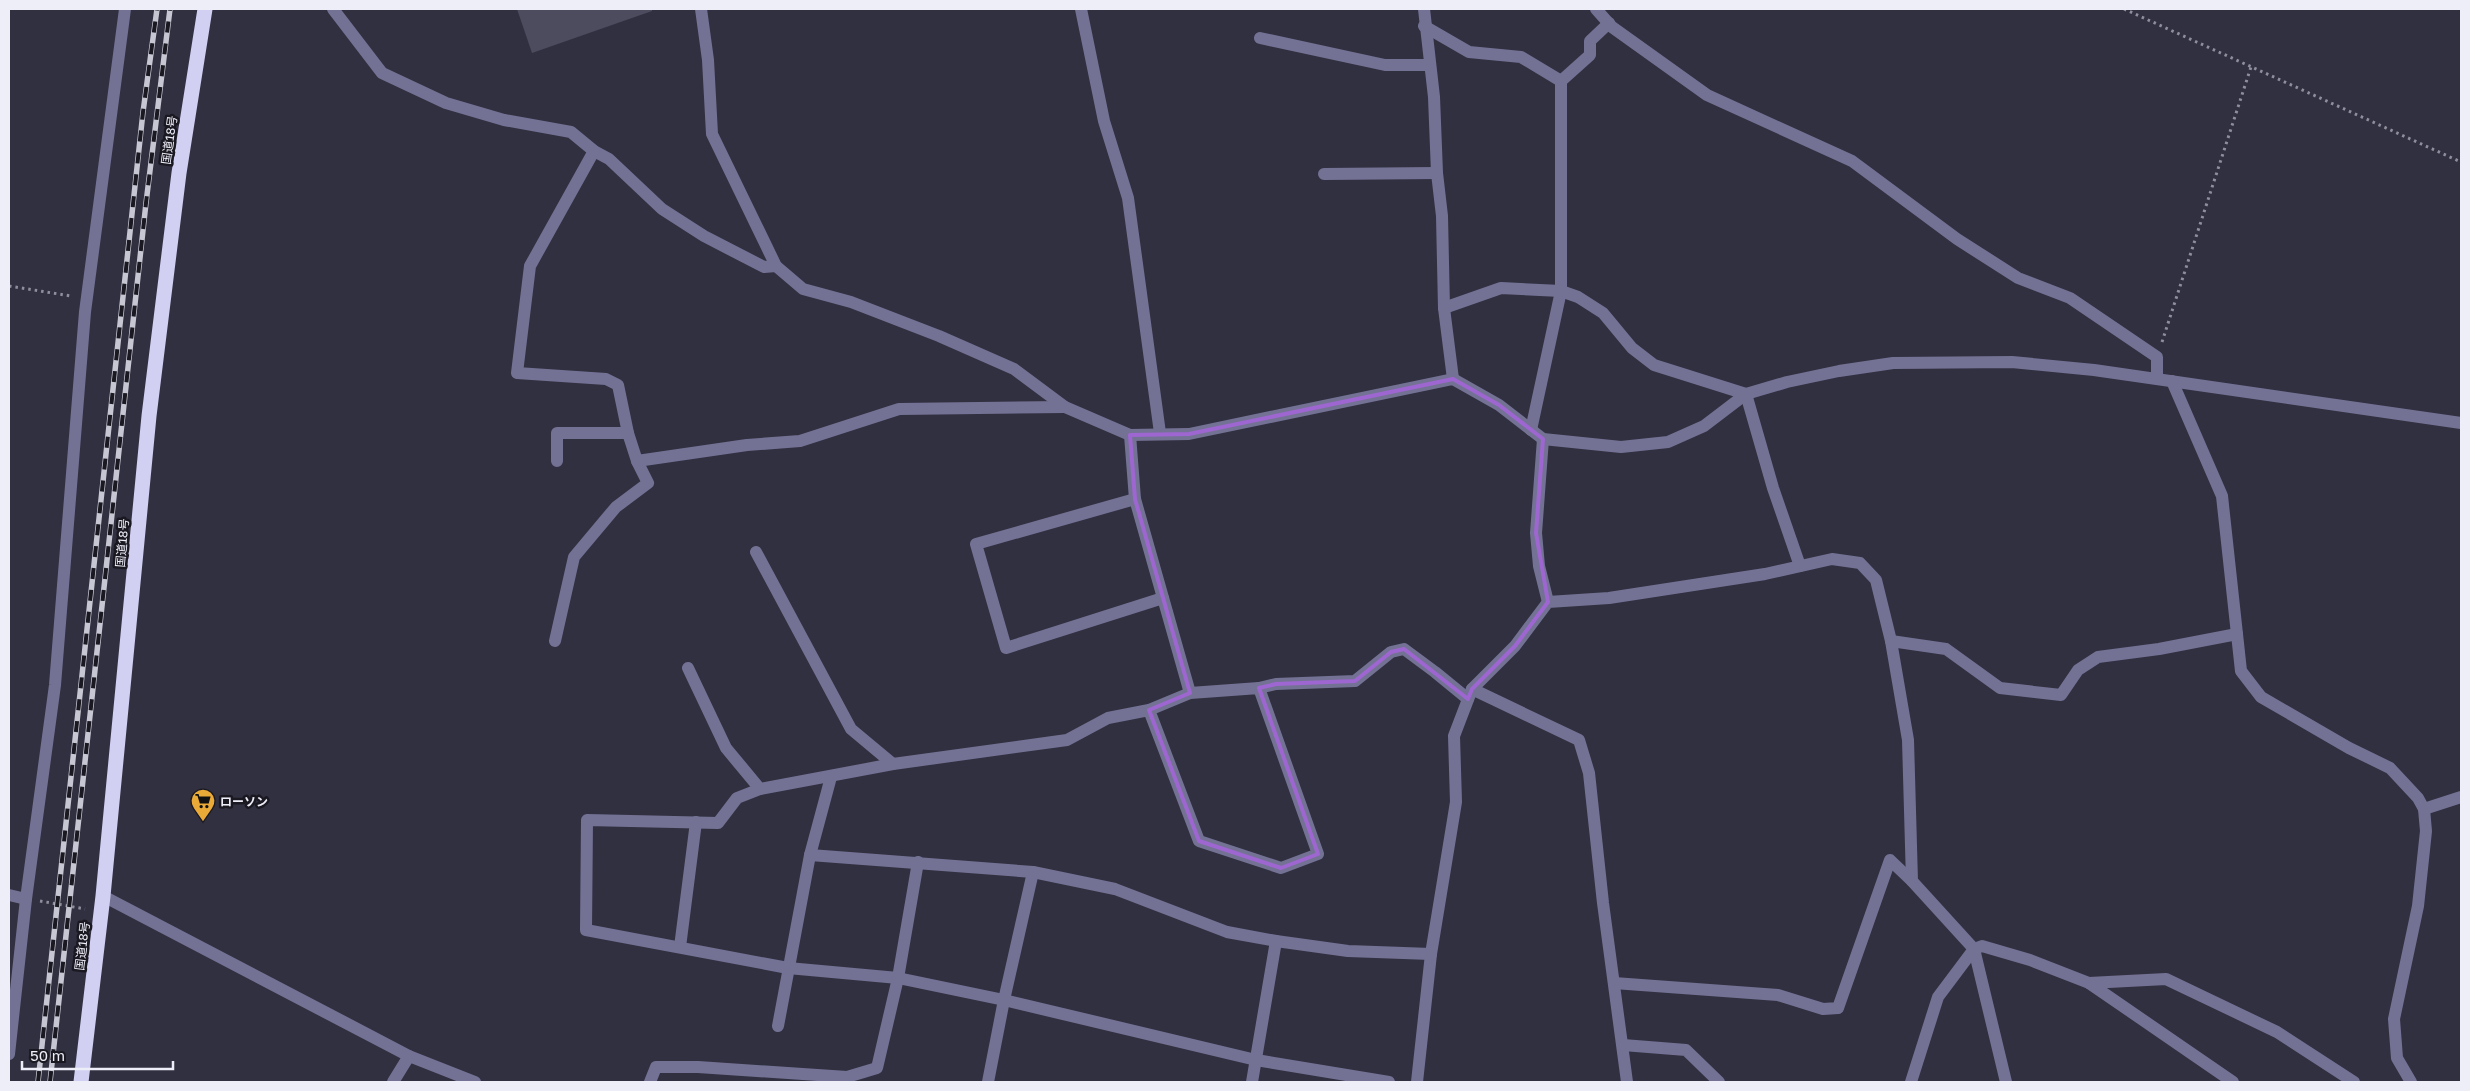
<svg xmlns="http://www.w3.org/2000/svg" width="2470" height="1091" font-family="'Golos Text','Noto Sans JP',sans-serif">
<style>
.building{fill:#4d4c5e}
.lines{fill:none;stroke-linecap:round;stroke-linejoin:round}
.path{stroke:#8e8e9c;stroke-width:3;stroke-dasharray:2.5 4;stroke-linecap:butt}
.minor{stroke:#747294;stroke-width:12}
.highway{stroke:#d1cff2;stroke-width:15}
.rail-casing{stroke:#c7c7d3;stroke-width:5.5}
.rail{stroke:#1a1921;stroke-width:4;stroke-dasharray:11;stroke-linecap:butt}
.marked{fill:none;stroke:#9e66d0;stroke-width:4;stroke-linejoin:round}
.labels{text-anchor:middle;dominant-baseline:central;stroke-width:5;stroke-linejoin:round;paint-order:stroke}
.street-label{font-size:12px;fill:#eeeef9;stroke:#1a1921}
.poi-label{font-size:12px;font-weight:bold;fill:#eeeef9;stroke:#1a1921;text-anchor:start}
</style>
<rect width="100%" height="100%" fill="#313041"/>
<polygon class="building" points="517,9 652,9 652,11 532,53"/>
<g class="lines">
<g class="path">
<polyline points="2124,9 2461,162"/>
<polyline points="9,286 71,296"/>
<polyline points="2162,342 2251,67"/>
<polyline points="40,901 85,909"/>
</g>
<g class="minor">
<polyline points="333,9 382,73 446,103 504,120 571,132 594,151 609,159 662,209 704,236 764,267 776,266"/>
<polyline points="701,9 708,60 712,134 776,266 803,289 851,302 939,336 1014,369 1065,407 1130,435 1189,434 1453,379 1499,405 1543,439 1621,447 1668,442 1704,426 1746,394 1787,382 1839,371 1893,363 2012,362 2094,370 2461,423"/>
<polyline points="1081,9 1104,121 1128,198 1160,433"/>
<polyline points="1424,9 1434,97 1437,173 1442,216 1444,308 1453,379"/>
<polyline points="1596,9 1612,27 1707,95 1852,161 1957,239 2018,278 2070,298 2157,357 2157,377"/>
<polyline points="1424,26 1469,52 1521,57 1561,81 1561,291 1531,430"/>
<polyline points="1260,38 1385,65 1430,65"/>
<polyline points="1561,81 1590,55 1590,41 1609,23"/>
<polyline points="594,151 530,266 517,373 606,379 618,385 628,433 637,461 747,445 800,441 899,409 1065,407"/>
<polyline points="1324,174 1437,173"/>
<polyline points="1444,308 1501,288 1561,291 1578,297 1603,313 1632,348 1654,365 1746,394"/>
<polyline points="2172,381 2222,496 2241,671 2261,697 2349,748 2390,768 2418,798 2424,809 2426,831 2418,906 2394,1019 2397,1058 2411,1082"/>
<polyline points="1746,394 1773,488 1800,566"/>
<polyline points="1130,435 1135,499 1190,693"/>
<polyline points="1543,439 1536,533 1539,566 1548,602"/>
<polyline points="557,461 557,433 628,433"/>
<polyline points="1135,499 976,544 1006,648 1163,598"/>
<polyline points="756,552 851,729 893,764"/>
<polyline points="555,641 574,557 616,507 648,483 637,461"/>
<polyline points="1891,641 1946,649 2000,688 2061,695 2078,670 2098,657 2159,649 2237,634"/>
<polyline points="688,668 726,748 760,789"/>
<polyline points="1259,688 1276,684 1355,681 1391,652 1404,649 1435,672 1468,699"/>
<polyline points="1472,689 1579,740 1589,773 1603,903 1627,1082"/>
<polyline points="1149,710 1199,841 1281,868 1318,854 1259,688 1190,693 1149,710 1108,718 1067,740 893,764 760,789 737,798 718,823 587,820 586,930 788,968 898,978 1004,1000 1256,1060 1389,1082"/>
<polyline points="2424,809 2461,797"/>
<polyline points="810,855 1033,872 1115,889 1227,932 1276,941 1348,951 1431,954"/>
<polyline points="9,895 26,899"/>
<polyline points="103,896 409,1056 475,1082"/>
<polyline points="680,947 696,822"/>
<polyline points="1614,983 1778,995 1823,1009 1838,1008 1890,860 1912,881"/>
<polyline points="2089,983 2166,979 2277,1032 2354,1082"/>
<polyline points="778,1026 810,855 831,777"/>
<polyline points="1623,1045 1686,1050 1719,1082"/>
<polyline points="9,1054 26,899 55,685 85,312 125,9"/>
<polyline points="393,1082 409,1056"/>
<polyline points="650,1082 656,1067 698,1067 847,1077 877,1068 898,978 918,862"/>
<polyline points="988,1082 1004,1000 1033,872"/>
<polyline points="1252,1082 1276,941"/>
<polyline points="1417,1082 1431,954 1456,802 1454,736 1472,689 1515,646 1548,602 1609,598 1765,574 1832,559 1860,563 1876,580 1891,641 1908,740 1912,881 1974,949 2006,1082"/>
<polyline points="1911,1082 1938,997 1974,949 1982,946 2030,960 2089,983 2233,1082"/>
</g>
<polyline class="highway" points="81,1082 103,896 149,416 179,173 205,9"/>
<defs>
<g id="rail">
<polyline points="38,1082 143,112 157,9"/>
<polyline points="50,1082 146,203 170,9"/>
</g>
</defs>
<use href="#rail" class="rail-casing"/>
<use href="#rail" class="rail"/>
</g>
<path class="marked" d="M1453 379 1499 405 1543 439 1536 533 1548 602 1515 646 1472 689 1468 699 1404 649 1391 652 1355 681 1276 684 1259 688 1318 854 1281 868 1199 841 1149 710 1190 693 1135 499 1130 435 1189 434Z"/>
<defs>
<symbol id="supermarket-pin" viewBox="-11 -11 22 30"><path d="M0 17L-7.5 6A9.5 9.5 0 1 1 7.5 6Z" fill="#eaaa38" stroke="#1a1921"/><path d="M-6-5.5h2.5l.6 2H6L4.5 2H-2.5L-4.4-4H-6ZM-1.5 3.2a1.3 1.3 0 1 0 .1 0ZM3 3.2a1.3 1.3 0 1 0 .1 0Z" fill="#111"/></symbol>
</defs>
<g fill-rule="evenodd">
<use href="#supermarket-pin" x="189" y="787" width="28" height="38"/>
</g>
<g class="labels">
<g class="street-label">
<text transform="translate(169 140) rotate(-82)">国道18号</text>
<text transform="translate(122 543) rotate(-85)">国道18号</text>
<text transform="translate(82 946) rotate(-83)">国道18号</text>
</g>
<g class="poi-label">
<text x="220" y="801">ローソン</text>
</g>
</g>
<rect width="2470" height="1091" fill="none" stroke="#eeeef9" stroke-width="20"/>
<path d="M22 1061v8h151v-8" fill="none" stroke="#eeeef9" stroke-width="2.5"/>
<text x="30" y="1061" font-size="15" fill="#eeeef9" stroke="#1a1921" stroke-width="4" paint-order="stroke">50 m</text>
</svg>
